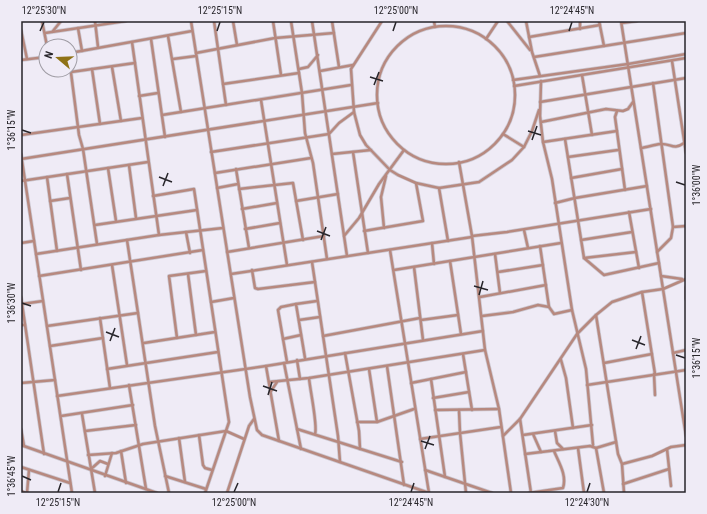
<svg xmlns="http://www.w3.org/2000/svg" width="707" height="514" font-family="'Roboto Condensed',sans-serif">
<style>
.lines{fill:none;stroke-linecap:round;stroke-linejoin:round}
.minor-casing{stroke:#cbc7d1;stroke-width:4}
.minor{stroke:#b7897f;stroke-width:2.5}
.ticks{fill:none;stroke:#27252a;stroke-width:1.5}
.neatline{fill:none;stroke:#27252a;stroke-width:1.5}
.ticks-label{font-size:10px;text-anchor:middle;fill:#27252a}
</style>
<rect width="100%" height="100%" fill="#efebf6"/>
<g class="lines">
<defs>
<g id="minor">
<polyline points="42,21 47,46"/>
<polyline points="95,21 98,47"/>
<polyline points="191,21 250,397 257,430 262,435 429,493"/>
<polyline points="214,21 226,105"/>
<polyline points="233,21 237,45"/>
<polyline points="273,21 281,75"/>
<polyline points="291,21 302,93 305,133 313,163 327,259"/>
<polyline points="312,21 347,256"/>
<polyline points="332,21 339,67"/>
<polyline points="382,21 351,69 354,112 360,135 366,145 390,170 398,175 416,183 439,188 479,182 512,160 524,147 532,131 539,110"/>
<polyline points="434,21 435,27"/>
<polyline points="507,21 530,50"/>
<polyline points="526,21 532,52 540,76"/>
<polyline points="599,21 604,46"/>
<polyline points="621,21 686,436"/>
<polyline points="622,23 637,21"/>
<circle cx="446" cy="95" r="69"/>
<polyline points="78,28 82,51"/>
<polyline points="580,29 580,21"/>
<polyline points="21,30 27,59"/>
<polyline points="53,31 61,21"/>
<polyline points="45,33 126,21"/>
<polyline points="168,36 181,112"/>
<polyline points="529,37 600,25"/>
<polyline points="151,39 165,137"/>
<polyline points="486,39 498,21"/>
<polyline points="132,42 159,235"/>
<polyline points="70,53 192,31"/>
<polyline points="196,53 275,38 334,33"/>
<polyline points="534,57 686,33"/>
<polyline points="173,59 196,56"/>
<polyline points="21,60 46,57"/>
<polyline points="672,61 686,153"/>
<polyline points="70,65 79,135 83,149 97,244"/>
<polyline points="112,67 121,121"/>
<polyline points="92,69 100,124"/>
<polyline points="299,69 308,67 318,55"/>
<polyline points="320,71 353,65"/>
<polyline points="71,72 135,63"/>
<polyline points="582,75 592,135"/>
<polyline points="513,80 628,64 686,54"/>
<polyline points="541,81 540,116 543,142 552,179 572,310 586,369 593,445"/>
<polyline points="653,83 673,227"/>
<polyline points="223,84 299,73"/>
<polyline points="514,86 686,58"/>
<polyline points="139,96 158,93"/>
<polyline points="261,100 287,265"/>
<polyline points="540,102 686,78"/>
<polyline points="617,111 615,117 625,190"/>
<polyline points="162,115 351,85"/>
<polyline points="541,122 606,109 623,111 628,109 633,102"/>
<polyline points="503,134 524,147"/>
<polyline points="21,135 142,118"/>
<polyline points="565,139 584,258 604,275 659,263"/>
<polyline points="543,142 617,131"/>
<path d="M641 148C647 147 654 145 660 144 671 143 673 151 684 143"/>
<polyline points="211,152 329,134 339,123 354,112"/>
<polyline points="353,152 368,253"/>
<polyline points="21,154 72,493"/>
<polyline points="332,154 371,150"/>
<polyline points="568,157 618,150"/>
<polyline points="21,159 378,103"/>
<polyline points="459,162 472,236 485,350 499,409 511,493"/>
<polyline points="129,165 136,218"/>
<polyline points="108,168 116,221"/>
<polyline points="236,169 249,248"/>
<polyline points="215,173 311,158"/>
<polyline points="67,174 81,270"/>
<polyline points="47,177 57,251"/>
<polyline points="571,178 622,169"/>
<polyline points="21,181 148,162"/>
<polyline points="217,188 238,184"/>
<polyline points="439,188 448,241"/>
<polyline points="239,189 293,183 303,240"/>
<polyline points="153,196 194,189 229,422 205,493"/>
<polyline points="50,201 70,198"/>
<polyline points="296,201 338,194"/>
<polyline points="555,203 575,198 647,186"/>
<polyline points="242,209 277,203"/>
<polyline points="629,212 639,268"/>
<polyline points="95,225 197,210"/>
<polyline points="384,228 381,197 386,176"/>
<polyline points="245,229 280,223"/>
<polyline points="524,230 528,248"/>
<polyline points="364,231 423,221 416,183"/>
<polyline points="186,232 190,253"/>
<polyline points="344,236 359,218 379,184 404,150"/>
<polyline points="472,236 507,232 651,209"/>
<polyline points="127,240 155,426 169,493"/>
<polyline points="581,240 632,232"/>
<polyline points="21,243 34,241"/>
<polyline points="432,243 434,264"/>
<polyline points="540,246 549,307"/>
<polyline points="390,250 429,493"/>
<polyline points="227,252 324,236"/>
<polyline points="657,252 671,238 673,227 686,226"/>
<polyline points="36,254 159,235 223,228"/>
<polyline points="495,254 500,293"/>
<polyline points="584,258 636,252"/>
<polyline points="450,261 461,334"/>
<polyline points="312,262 338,436 340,462"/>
<polyline points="112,265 127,365"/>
<polyline points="414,267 423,340"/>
<polyline points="252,270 255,288 258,289 315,282"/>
<polyline points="394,270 561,243"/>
<polyline points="498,272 543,265"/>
<polyline points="188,274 196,335"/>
<polyline points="231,274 472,237"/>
<polyline points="39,276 203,250"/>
<polyline points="661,276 682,279"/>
<polyline points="686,287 686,299"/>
<polyline points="642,292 655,374"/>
<polyline points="21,297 44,454"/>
<polyline points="480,297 546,285"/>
<polyline points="211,302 234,298"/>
<polyline points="22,304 43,301"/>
<polyline points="596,315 618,454 622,464 624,493"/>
<polyline points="482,316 513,312 538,305 549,307 554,314 572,310"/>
<polyline points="100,318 110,388"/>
<polyline points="299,320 320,317"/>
<polyline points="421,320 458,315"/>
<polyline points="21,325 25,325"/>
<polyline points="47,326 138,313"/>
<polyline points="323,336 420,318"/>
<polyline points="177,338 169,276 206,271"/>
<polyline points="283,339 301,335"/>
<polyline points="144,343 215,332"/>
<polyline points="50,346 103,338"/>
<polyline points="345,353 359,431 360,449"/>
<polyline points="673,353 686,350"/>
<polyline points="463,354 472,410"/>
<polyline points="305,358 296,304 317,301"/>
<polyline points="297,360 300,379"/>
<polyline points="561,360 566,378 573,428"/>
<polyline points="287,362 278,310 281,307 296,304"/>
<polyline points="284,363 301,449"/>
<polyline points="604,363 652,354"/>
<polyline points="266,366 279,441"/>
<polyline points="387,366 404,485"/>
<polyline points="107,369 218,352"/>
<polyline points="369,369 377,422"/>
<polyline points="654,374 655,395"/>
<path d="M309 378C310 390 318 426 315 434"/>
<polyline points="431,379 445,477"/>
<polyline points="269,382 309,378 485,350"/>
<polyline points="21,383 55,380"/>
<polyline points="411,383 466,372"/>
<polyline points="129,385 146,489"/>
<polyline points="587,385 686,370"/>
<polyline points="271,391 277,382"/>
<polyline points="57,396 266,366 483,331"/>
<polyline points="433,398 469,392"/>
<polyline points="435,410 499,409"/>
<polyline points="459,410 460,433 466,493"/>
<polyline points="82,414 95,493"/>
<polyline points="61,416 133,405"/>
<polyline points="520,419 531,493"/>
<polyline points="357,422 377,422 414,409"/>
<polyline points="21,429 24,446"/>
<polyline points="297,429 402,462"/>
<polyline points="85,431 136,425"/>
<polyline points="555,431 557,443 563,449"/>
<polyline points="533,434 541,452"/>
<polyline points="199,435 203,465 205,468 212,470"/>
<polyline points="523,435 592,425"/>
<polyline points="503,436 520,419 577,334 596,315 612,302 642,292 663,289 686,279"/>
<polyline points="179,438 185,482"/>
<polyline points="420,439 501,427"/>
<polyline points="21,445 157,493"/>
<polyline points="578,448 584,493"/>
<polyline points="596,448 604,493"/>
<polyline points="667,449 671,486"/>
<polyline points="121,451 126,483"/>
<polyline points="525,454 590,446 596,448 616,442"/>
<polyline points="88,455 116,453 143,444 226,431 244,439"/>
<polyline points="622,464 652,456 671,447 686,445"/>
<polyline points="21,467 70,483"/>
<polyline points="91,469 100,461 108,464"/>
<polyline points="425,470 492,493"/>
<polyline points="105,476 112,453"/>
<polyline points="165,476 206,489"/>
<polyline points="623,484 669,469"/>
<polyline points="21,491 26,493"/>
<polyline points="27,493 29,470"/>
<polyline points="227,493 249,426 254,419"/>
<path d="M529 493 563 488C567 475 559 463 554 451"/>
</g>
</defs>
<use href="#minor" class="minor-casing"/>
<use href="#minor" class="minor"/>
</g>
<path class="ticks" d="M40 31 44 22M217 31 220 22M393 31 396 22M569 31 572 22M370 77 383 81M374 85 379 72M22 130 31 133M528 131 541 135M532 140 537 126M159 177 172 182M676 182 685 185M163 186 168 173M317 231 330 236M321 240 326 227M474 286 488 290M479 295 483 281M22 303 31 306M106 332 119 337M632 340 645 345M110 341 115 328M636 349 641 336M676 355 685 358M263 386 277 391M268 395 272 382M421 441 434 445M425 449 430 436M22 476 31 480M58 492 61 483M234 492 238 483M411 492 414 483M587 492 590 483"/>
<rect width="707" height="514" fill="none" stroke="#efebf6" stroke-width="44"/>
<g transform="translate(58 58) rotate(289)"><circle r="19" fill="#efebf6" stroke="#9f9ca4"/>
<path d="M0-3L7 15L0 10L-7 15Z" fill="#8f7216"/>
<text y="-6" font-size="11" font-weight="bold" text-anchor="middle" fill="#27252a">N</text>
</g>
<rect x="22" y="22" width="663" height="470" class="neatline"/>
<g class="ticks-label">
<text x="44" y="14">12°25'30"N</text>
<text x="220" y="14">12°25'15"N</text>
<text x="396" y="14">12°25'00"N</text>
<text x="572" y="14">12°24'45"N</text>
<text transform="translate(11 130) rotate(-90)" y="4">1°36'15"W</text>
<text transform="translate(696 185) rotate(-90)" y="4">1°36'00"W</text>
<text transform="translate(11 303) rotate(-90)" y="4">1°36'30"W</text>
<text transform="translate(696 358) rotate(-90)" y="4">1°36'15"W</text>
<text transform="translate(11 476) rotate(-90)" y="4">1°36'45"W</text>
<text x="58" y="506">12°25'15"N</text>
<text x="234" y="506">12°25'00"N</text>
<text x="411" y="506">12°24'45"N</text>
<text x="587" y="506">12°24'30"N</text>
</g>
</svg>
